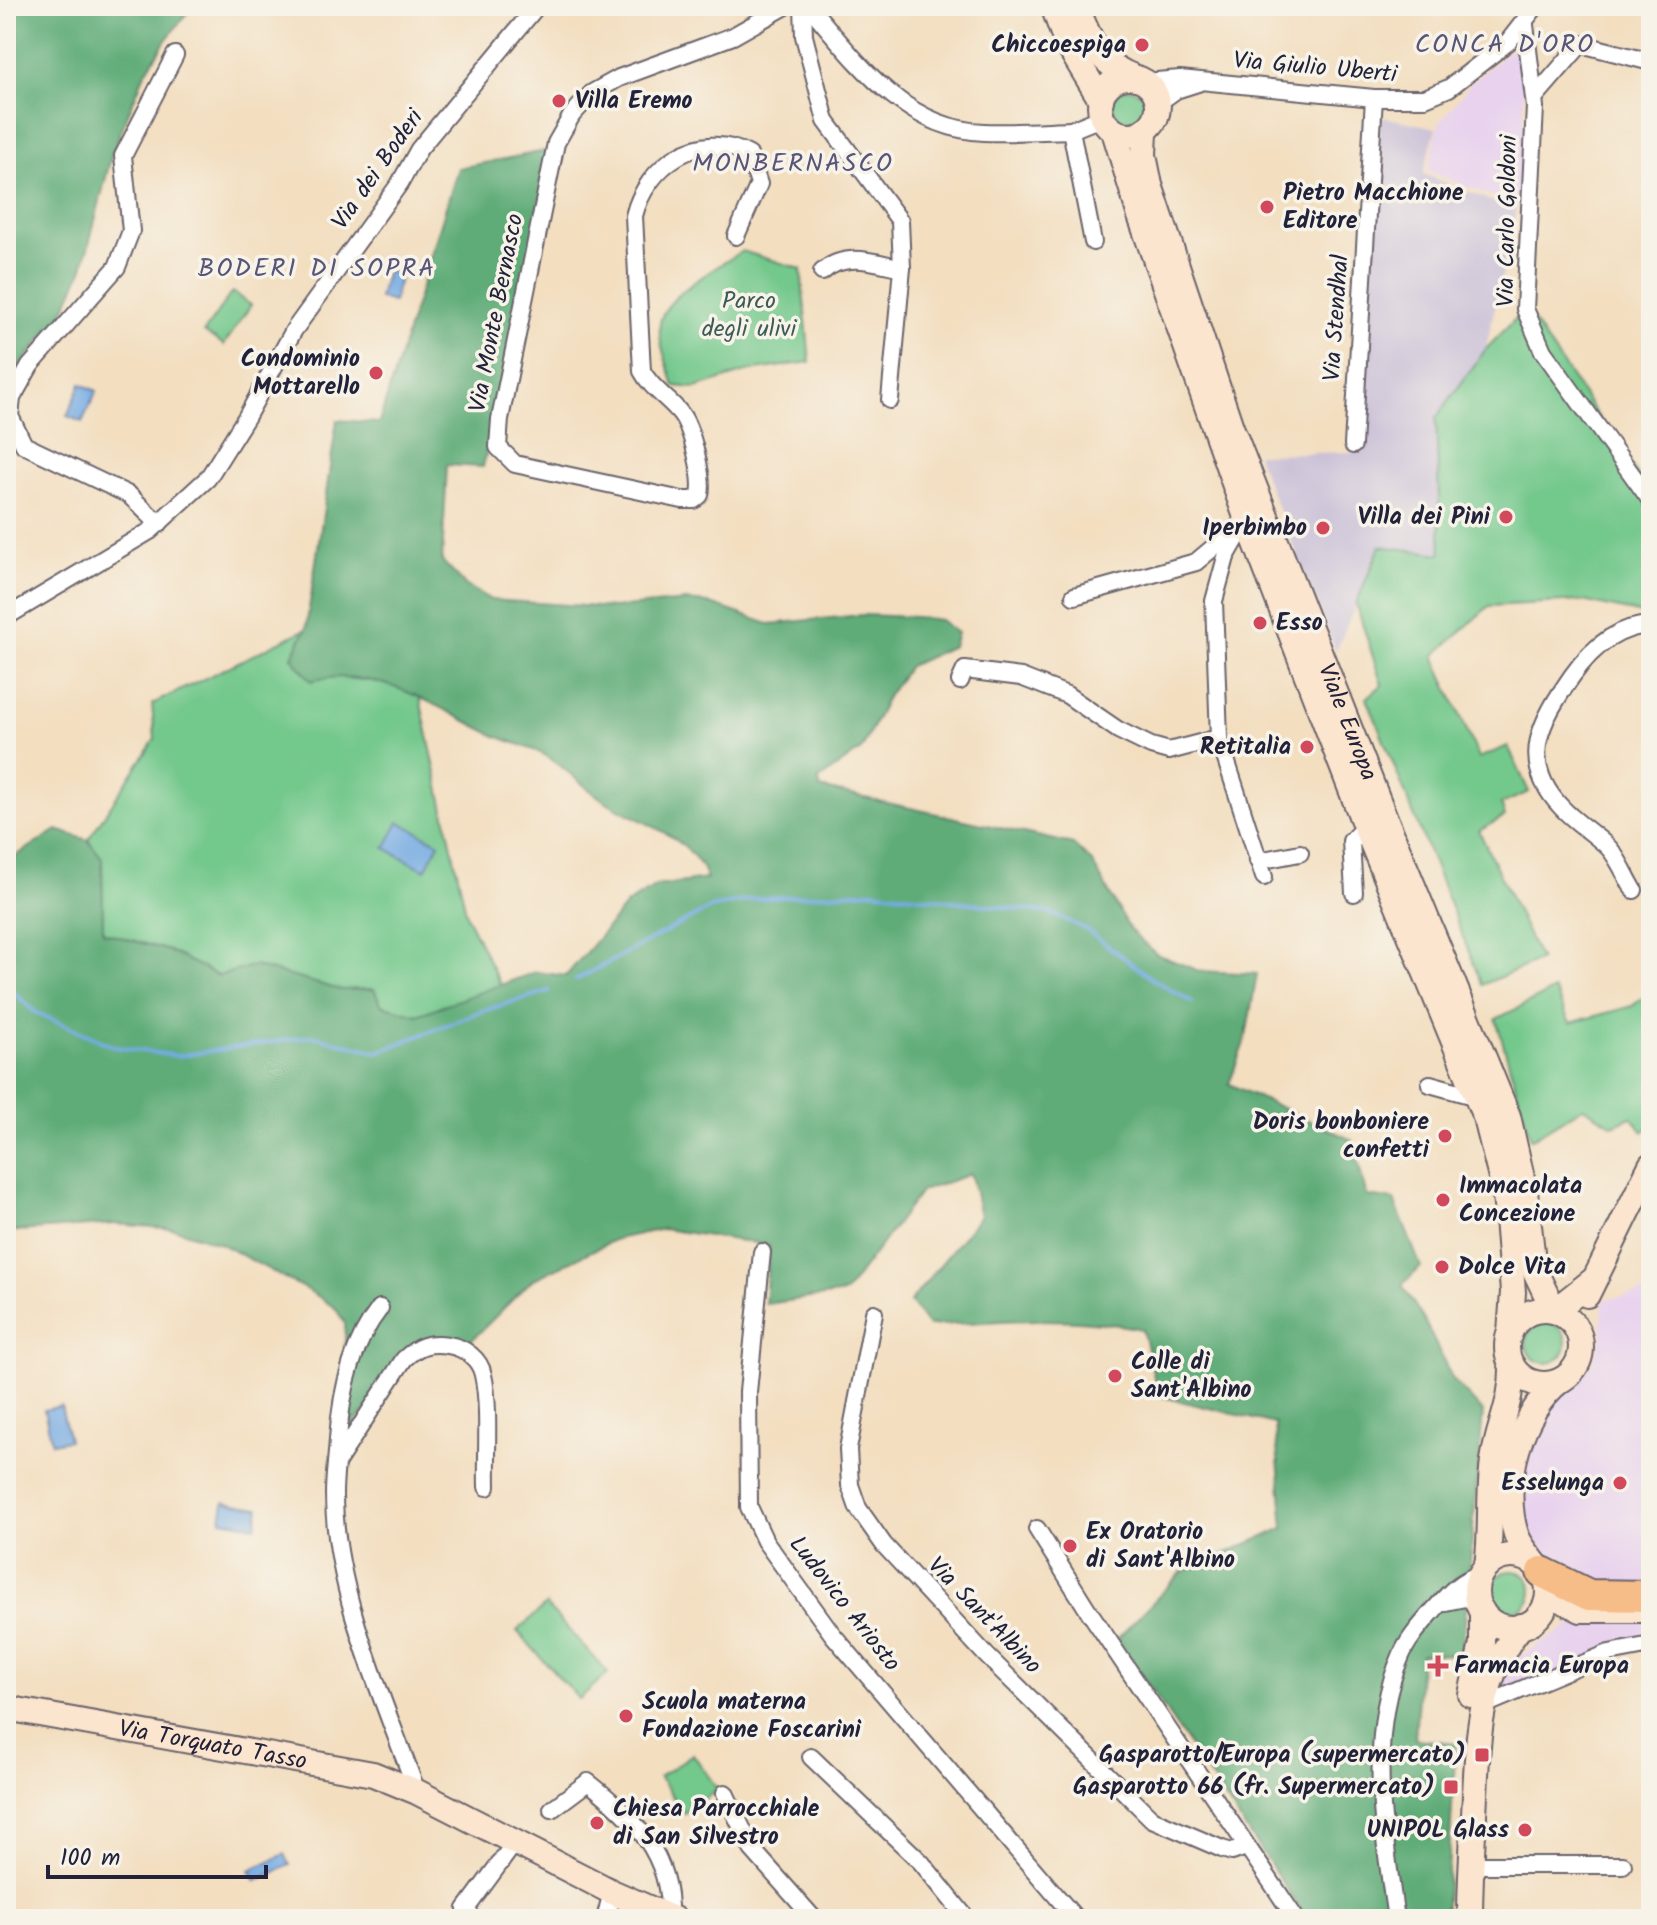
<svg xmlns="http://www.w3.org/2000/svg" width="1657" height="1925" font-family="Kalam,sans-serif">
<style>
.built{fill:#e8d2ee}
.industrial{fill:#c9bfd7}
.green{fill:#73c88c;stroke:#4a7564;stroke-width:2}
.forest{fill:#5eac78;stroke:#40675a;stroke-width:2}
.water{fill:#76abe3;stroke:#4c668f;stroke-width:2}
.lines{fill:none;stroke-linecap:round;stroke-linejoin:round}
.stream{stroke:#76abe3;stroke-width:4}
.street-casing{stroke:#6b646a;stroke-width:20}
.secondary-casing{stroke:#6b646a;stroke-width:28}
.highway-casing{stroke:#6b646a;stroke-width:34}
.street{stroke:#fff;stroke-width:16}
.secondary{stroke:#fce5cf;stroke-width:24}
.highway{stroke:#f7bd88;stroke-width:30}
.poi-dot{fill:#d1495b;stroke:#f7f3e8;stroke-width:3}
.labels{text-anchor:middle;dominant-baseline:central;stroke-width:7;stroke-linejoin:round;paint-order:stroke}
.poi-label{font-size:24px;font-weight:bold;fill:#22223b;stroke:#f7f3e8;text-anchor:end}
.street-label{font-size:24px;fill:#22223b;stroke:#f7f3e8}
.park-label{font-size:24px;fill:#3e5c57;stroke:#f7f3e8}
.neighbourhood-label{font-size:26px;letter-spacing:2px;fill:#585579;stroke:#f7f3e8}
</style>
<rect width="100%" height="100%" fill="#f7f3e8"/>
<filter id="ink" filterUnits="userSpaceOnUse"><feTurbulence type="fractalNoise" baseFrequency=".0125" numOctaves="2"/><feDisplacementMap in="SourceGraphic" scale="16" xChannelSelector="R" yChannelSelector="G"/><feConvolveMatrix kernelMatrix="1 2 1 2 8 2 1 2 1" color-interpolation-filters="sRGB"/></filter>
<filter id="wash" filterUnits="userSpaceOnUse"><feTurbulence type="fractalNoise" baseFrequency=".006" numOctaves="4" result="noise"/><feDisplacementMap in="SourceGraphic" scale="32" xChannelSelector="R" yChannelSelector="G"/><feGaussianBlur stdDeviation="1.8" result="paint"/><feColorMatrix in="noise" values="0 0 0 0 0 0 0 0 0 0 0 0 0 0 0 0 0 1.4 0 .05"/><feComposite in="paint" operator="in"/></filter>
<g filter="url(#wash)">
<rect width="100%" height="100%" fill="#f3dec0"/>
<g class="built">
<polygon points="1516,45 1525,49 1522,209 1428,171 1438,125 1471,83"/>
<polygon points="1651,1291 1651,1639 1493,1705 1508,1663 1590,1614 1523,1533 1516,1502 1540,1406 1591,1366 1601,1338 1603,1300"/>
</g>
<polygon class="industrial" points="1380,116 1436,128 1423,174 1516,211 1485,352 1436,418 1441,555 1380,547 1336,651 1256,454 1358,452"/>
<g class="green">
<circle cx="1129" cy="105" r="16"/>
<path d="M742 251 801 269 810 362 749 371 696 388 674 386C669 367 655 337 661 319 669 293 720 266 742 251Z"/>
<polygon points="232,292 251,305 224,345 204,332"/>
<polygon points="1525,309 1651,495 1651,616 1583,601 1489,606 1434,656 1479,758 1508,746 1529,792 1501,804 1505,816 1479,831 1540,960 1482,985 1367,698 1382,685 1356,604 1380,546 1441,554 1436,418 1486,349"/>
<polygon points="306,629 292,657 345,678 380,682 419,694 467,917 501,986 417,1015 381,1005 374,989 340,990 254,966 218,976 169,951 103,932 102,858 88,840 155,739 152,704"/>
<polygon points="1554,990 1570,1023 1632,1006 1651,992 1651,1125 1643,1132 1631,1117 1613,1125 1583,1107 1531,1139 1496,1019"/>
<circle cx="1546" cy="1343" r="20"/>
<circle cx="1512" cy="1591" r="20"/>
<polygon points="546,1605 608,1673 579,1699 517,1631"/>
<polygon points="693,1754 718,1790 684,1813 659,1777"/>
</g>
<g class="forest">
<polygon points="6,6 193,6 166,40 144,75 112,153 83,268 63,313 14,373 6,400"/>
<path d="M555 149 483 467 447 465 442 561 465 585 491 600 614 608 686 601 708 603 769 624 862 615 916 617 940 620 957 633 953 646 909 666 887 697 862 749 819 780 820 788 1073 844 1092 862 1130 930 1156 954 1199 971 1257 974 1246 1037 1229 1084 1352 1140 1367 1196 1394 1200 1421 1267 1402 1285 1424 1320 1453 1380 1483 1412 1462 1655 1421 1654 1415 1739 1456 1743 1445 1919H1307L1117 1639 1182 1572 1284 1528 1275 1424 1159 1396 1142 1329C1072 1315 999 1320 928 1326L910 1302 980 1216 971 1174 921 1191 845 1293 765 1304 769 1245 663 1229 616 1239 532 1280 468 1344 433 1337 350 1428 345 1427V1323L335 1308 313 1293 221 1244 176 1229 115 1224 6 1232V862L57 830 88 840 102 858 103 932 169 951 218 976 254 966 340 990 374 989 381 1005 417 1015 536 972 566 976 627 904 656 886 707 879C693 837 643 824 608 803 589 791 573 775 555 762 537 748 514 744 494 735 436 708 378 664 311 681L292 657 306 629 337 420 379 423 458 168Z"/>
</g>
<g class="water">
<polygon points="387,271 401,275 393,302 379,298"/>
<polygon points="81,384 97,391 82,422 67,416"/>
<polygon points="399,822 439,843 425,870 385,848"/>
<polygon points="61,1406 69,1440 52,1443 44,1410"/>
<polygon points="224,1502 259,1508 256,1526 221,1520"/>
<polygon points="285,1854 290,1865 256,1881 250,1870"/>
</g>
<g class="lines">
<g class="stream">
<polyline points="576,980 710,908 753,899 872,891 1051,913 1085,929 1154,980 1192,1002"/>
<polyline points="6,985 35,1012 115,1047 177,1056 313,1036 378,1052 479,1012 549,991"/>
</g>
</g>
</g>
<g filter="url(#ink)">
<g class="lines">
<defs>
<g id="street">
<polyline points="803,6 804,36 826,121 900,221 902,268 890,400"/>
<path d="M809 6C856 61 904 129 984 132 1013 133 1042 131 1071 130"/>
<polyline points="1525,25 1535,107 1525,309 1543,351 1651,501"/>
<polyline points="1145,82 1180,79 1374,98 1425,98 1449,88 1508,42 1536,6"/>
<polyline points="1535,97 1581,44 1651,62"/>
<polyline points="1158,103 1176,90 1198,83"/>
<path d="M736 236 759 184 749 155C700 127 646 166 634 216L642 371C652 390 669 398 681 414 692 429 704 478 700 495L694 500H682L515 464 498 447 500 419 556 143 572 115 592 93 619 78 733 36 786 6"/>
<polyline points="1093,242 1071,130 1103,117"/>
<path d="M822 272C845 251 874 262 902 268"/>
<polyline points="1353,445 1374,98"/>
<polyline points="1247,520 1226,557 1214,601 1219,738 1264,877"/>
<polyline points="159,524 129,495 24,445 10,416 12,398 30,366 117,267 131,231 123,156 175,55"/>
<polyline points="1074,596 1196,562 1239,526"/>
<polyline points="6,617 150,531 208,478 247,416 294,330 400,183 419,149 537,6"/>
<polyline points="960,681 965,670 1021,677 1067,695 1118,730 1151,746 1169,751 1219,738"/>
<polyline points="1258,861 1300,853"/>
<path d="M1634 890C1626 877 1619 859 1609 848 1595 834 1576 823 1562 808 1517 761 1541 721 1572 676 1591 649 1616 626 1651 625"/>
<polyline points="1354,893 1351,841 1365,826"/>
<polyline points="1430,1084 1466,1094 1476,1090"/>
<polyline points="762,1252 748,1392 749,1507 765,1541 833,1635 1076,1919"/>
<path d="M380 1308C351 1345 341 1392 338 1439 337 1457 334 1476 334 1494 334 1592 384 1700 417 1792"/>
<polyline points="874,1313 848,1449 850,1485 858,1508 884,1545 986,1655 1152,1819 1222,1849 1232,1852 1246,1847"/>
<path d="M337 1462 404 1359C418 1346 428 1342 448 1345 464 1347 480 1359 483 1375 490 1404 486 1455 487 1487"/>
<polyline points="1037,1529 1086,1607 1296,1919"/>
<polyline points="1441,1603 1465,1598 1478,1602"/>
<polyline points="1482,1706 1609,1653 1651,1645"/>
<polyline points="811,1757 921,1862 967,1919"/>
<polyline points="725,1793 752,1849 814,1919"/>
<path d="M552 1809 588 1782C634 1818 671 1854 669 1916"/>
<polyline points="1470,1865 1623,1865"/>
<polyline points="473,1919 466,1909 516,1841"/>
<polyline points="605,1919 612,1892"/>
<path d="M1396 1919C1384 1836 1366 1735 1401 1656 1408 1639 1421 1625 1433 1611 1448 1594 1458 1581 1481 1574"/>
</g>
<g id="secondary">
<polyline points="1053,6 1066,42 1101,100"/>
<path d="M1076 6C1092 42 1095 62 1136 78"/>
<circle cx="1129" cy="106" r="29"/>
<path id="s1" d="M1145 130 1144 155 1150 185 1231 427 1385 818 1508 1116 1525 1191 1534 1269 1554 1311 1592 1281"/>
<polyline points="1114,131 1139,213 1247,520 1365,826 1487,1122 1505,1194 1513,1292 1510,1333"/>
<polyline points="1587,1295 1651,1165"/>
<circle cx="1544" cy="1347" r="37"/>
<circle cx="1512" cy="1592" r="36"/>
<path d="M1536 1565C1529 1555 1520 1546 1516 1534 1500 1484 1520 1411 1561 1380"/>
<path d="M1487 1566C1492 1531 1488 1496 1493 1461 1498 1426 1513 1402 1512 1365"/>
<polyline points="1548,1593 1581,1610 1651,1610"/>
<polyline points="1471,1695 1482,1643 1482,1611"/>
<path id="s2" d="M6 1708 373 1774 417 1792 612 1892 674 1919"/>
<path d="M1470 1919C1470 1878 1473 1837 1475 1795 1478 1733 1480 1676 1521 1626"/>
</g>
<polyline id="highway" points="1542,1572 1589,1595 1651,1596"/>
</defs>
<use href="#street" class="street-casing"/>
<use href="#secondary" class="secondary-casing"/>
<use href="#highway" class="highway-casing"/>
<use href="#street" class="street"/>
<use href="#secondary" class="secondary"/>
<use href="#highway" class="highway"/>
</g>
</g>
<g class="poi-dot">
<circle cx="1142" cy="45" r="8"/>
<circle cx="559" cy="101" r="8"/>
<circle cx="1267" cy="207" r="8"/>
<circle cx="376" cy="373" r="8"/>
<circle cx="1506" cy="517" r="8"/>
<circle cx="1323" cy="528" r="8"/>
<circle cx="1260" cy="623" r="8"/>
<circle cx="1307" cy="747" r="8"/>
<circle cx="1445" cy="1136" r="8"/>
<circle cx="1443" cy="1200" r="8"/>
<circle cx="1442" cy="1267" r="8"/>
<circle cx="1115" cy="1376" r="8"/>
<circle cx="1620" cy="1483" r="8"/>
<circle cx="1070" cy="1546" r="8"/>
<path d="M1434 1654h8v8h8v8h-8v8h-8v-8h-8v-8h8z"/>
<circle cx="626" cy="1716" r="8"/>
<rect x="1474" y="1747" width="16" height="16" rx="4"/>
<rect x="1443" y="1779" width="16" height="16" rx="4"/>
<circle cx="597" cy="1823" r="8"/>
<circle cx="1525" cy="1830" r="8"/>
</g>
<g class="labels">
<g class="poi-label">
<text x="1126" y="45">Chiccoespiga</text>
<text x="575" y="101" text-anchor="start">Villa Eremo</text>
<text x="1283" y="193" text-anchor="start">Pietro Macchione<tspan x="1283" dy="28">Editore</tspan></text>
<text x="360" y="359">Condominio<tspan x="360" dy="28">Mottarello</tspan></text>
<text x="1490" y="517">Villa dei Pini</text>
<text x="1307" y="528">Iperbimbo</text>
<text x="1276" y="623" text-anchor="start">Esso</text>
<text x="1291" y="747">Retitalia</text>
<text x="1429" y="1122">Doris bonboniere<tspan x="1429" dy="28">confetti</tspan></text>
<text x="1459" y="1186" text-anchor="start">Immacolata<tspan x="1459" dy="28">Concezione</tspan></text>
<text x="1458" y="1267" text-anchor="start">Dolce Vita</text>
<text x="1131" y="1362" text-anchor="start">Colle di<tspan x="1131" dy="28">Sant'Albino</tspan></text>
<text x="1604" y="1483">Esselunga</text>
<text x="1086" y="1532" text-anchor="start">Ex Oratorio<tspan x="1086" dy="28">di Sant'Albino</tspan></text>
<text x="1454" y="1666" text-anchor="start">Farmacia Europa</text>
<text x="642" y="1702" text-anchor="start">Scuola materna<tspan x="642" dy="28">Fondazione Foscarini</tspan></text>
<text x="1466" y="1755">Gasparotto/Europa (supermercato)</text>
<text x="1435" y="1787">Gasparotto 66 (fr. Supermercato)</text>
<text x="613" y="1809" text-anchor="start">Chiesa Parrocchiale<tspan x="613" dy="28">di San Silvestro</tspan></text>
<text x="1509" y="1830">UNIPOL Glass</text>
</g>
<g class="street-label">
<text transform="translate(1315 68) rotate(5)">Via Giulio Uberti</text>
<text transform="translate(378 170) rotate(-55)">Via dei Boderi</text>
<text transform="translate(1508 221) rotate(-89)">Via Carlo Goldoni</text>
<text transform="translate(497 313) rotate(-79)">Via Monte Bernasco</text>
<text transform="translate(1337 318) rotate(-86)">Via Stendhal</text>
<text stroke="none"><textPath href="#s1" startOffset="628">Viale Europa</textPath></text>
<text transform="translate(844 1604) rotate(52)">Ludovico Ariosto</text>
<text transform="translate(984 1616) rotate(46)">Via Sant'Albino</text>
<text stroke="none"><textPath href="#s2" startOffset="210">Via Torquato Tasso</textPath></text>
</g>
<g class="park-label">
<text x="749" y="301">Parco<tspan x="749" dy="28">degli ulivi</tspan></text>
</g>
<g class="neighbourhood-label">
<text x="1505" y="45">CONCA D'ORO</text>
<text x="793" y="164">MONBERNASCO</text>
<text x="317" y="269">BODERI DI SOPRA</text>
</g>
</g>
<rect width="1657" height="1925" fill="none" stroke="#f7f3e8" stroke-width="32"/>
<path d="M48 1865v12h218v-12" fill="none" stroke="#22223b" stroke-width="4"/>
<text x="60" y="1865" font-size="24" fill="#22223b" stroke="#f7f3e8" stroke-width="6" paint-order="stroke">100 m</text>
</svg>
